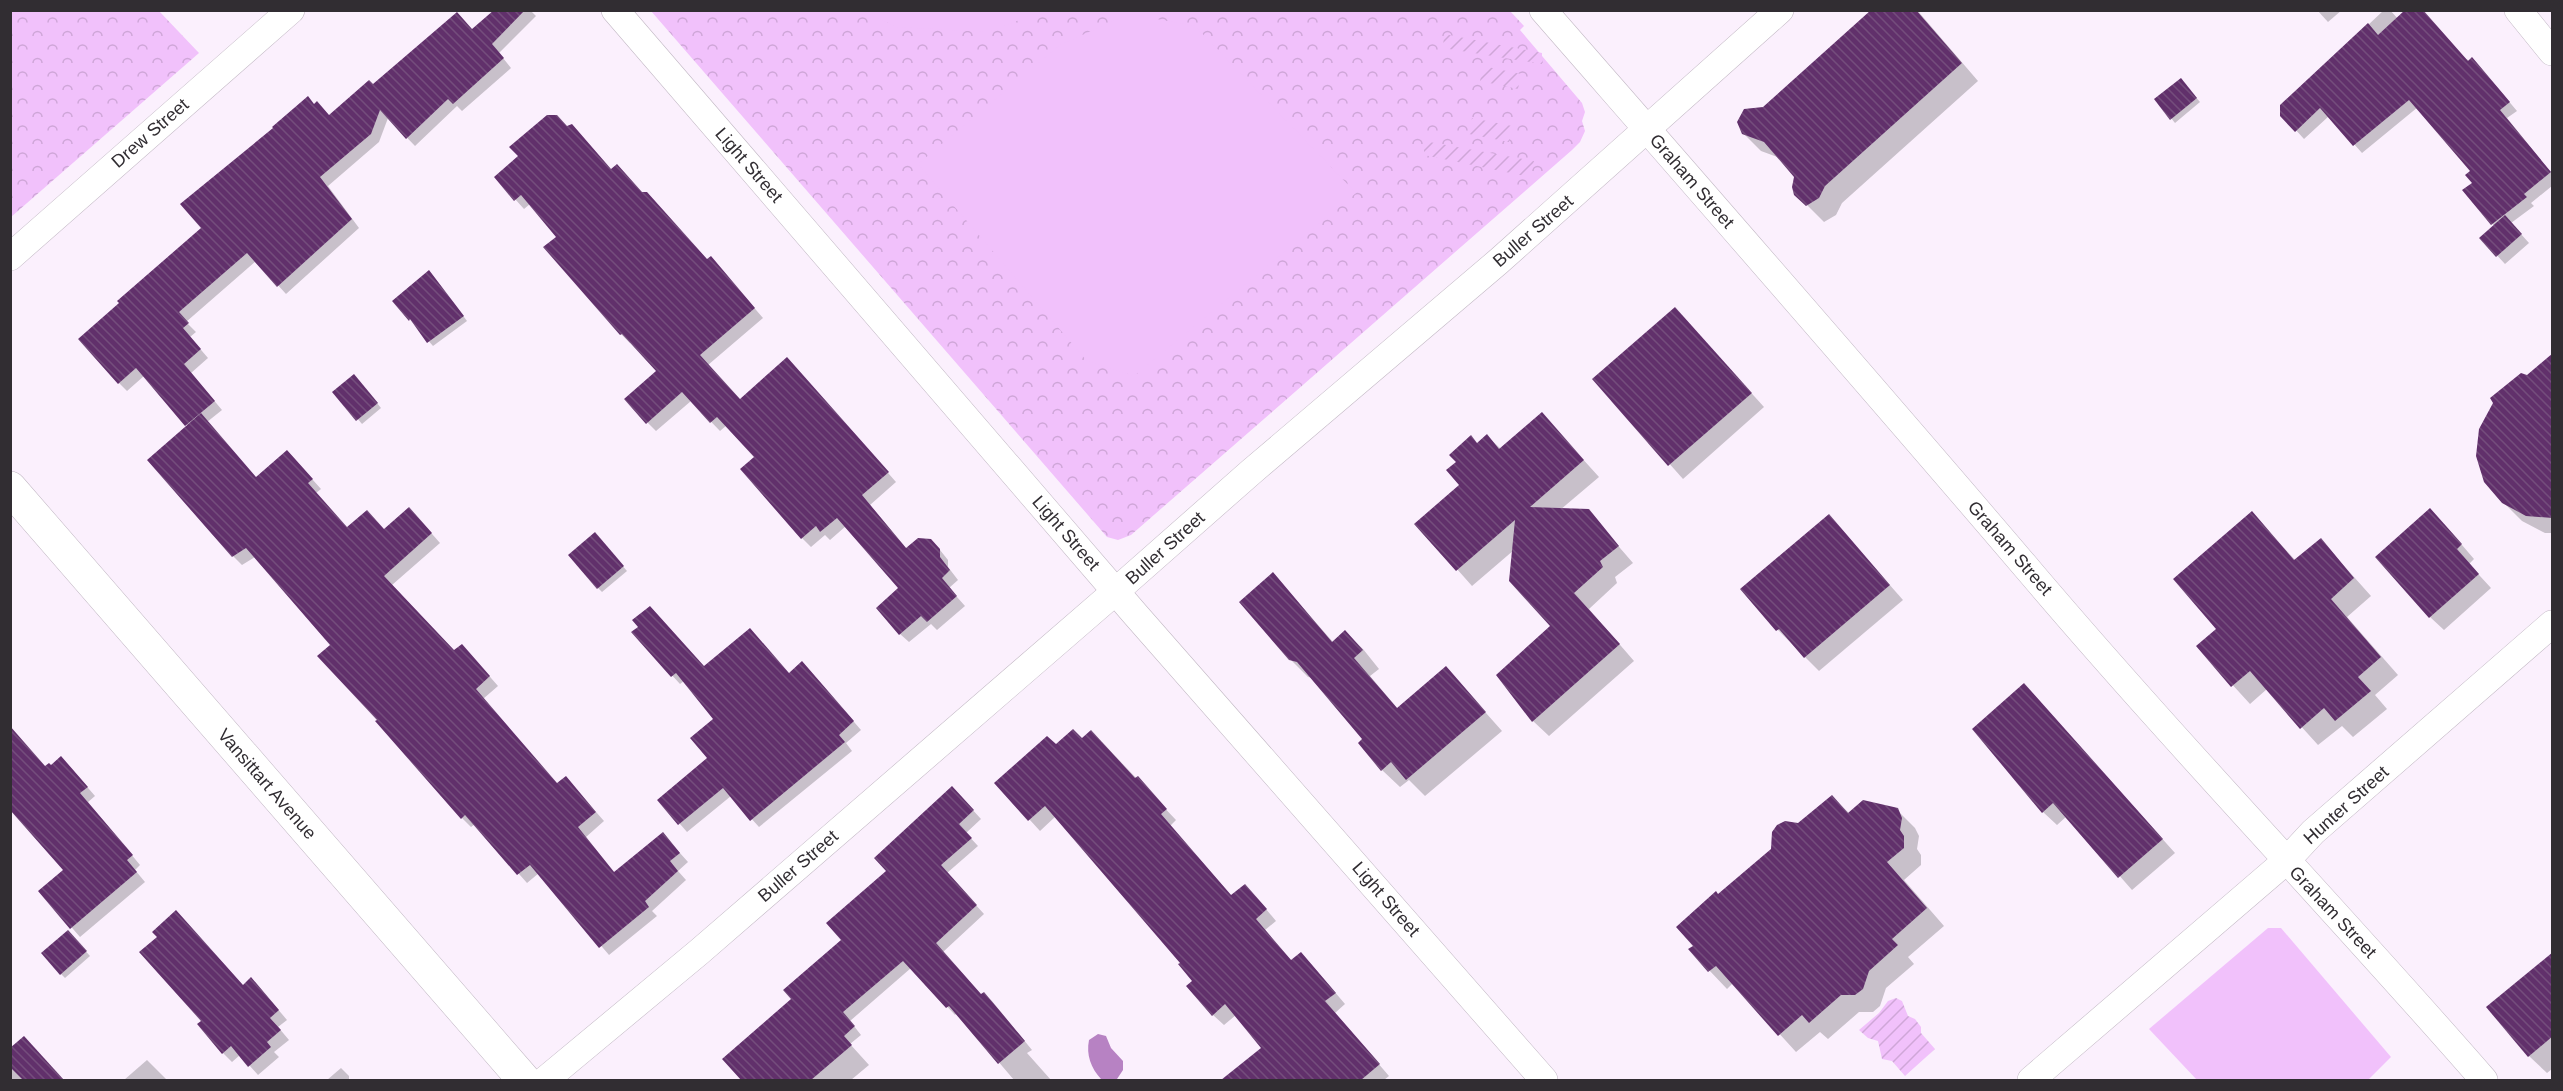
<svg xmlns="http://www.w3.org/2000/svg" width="2563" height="1091" font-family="Arial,sans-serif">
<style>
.park{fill:url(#park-crowns)}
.garden{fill:url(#garden-furrows)}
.pitch{fill:#f1c1fb}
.water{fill:#b782c3}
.shadow{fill:#0003}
.building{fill:url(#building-back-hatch)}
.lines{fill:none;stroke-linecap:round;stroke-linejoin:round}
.minor-casing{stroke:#c2b8c4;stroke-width:28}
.primary-casing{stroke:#c2b8c4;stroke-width:34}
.minor{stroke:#fff;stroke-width:27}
.primary{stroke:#fff;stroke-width:33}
.labels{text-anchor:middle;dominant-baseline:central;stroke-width:6;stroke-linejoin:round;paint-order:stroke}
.street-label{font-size:18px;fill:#312d32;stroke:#fff}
</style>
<defs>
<pattern id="park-crowns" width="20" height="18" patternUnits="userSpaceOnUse" patternTransform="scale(1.5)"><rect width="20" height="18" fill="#f1c1fb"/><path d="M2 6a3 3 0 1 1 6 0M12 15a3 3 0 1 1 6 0" fill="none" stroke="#cfa6d8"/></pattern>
<pattern id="garden-furrows" width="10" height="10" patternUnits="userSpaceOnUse" patternTransform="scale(1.5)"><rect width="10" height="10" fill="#f1c1fb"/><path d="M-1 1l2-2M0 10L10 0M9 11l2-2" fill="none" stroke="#cfa6d8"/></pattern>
<pattern id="building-back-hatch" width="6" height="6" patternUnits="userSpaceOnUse" patternTransform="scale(1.5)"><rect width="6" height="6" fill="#61306b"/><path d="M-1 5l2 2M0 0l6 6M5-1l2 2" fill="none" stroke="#744d7c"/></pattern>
</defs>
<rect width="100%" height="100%" fill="#fbf0fd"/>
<g class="park">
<polygon points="11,10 159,11 199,53 11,217"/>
<polygon points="651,11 1510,11 1524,26 1520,30 1582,103 1585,112 1582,121 1585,131 1580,142 1572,150 1131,535 1118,540 1107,537"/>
</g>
<g class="garden">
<polygon points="1444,34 1542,53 1542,64 1443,48"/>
<polygon points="1483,66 1521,74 1518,89 1480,81"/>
<polygon points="1472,118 1512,126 1509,142 1469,134"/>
<polygon points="1424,141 1534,161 1530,177 1424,155"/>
<polygon points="1896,998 1902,1001 1908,1016 1915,1019 1921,1027 1921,1033 1935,1049 1905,1076 1892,1061 1882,1059 1878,1041 1868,1038 1859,1030 1879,1013 1888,1001"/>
</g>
<g class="pitch">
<polygon points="862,11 1043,11 988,32 897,27"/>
<polygon points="1129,14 1195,26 1356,193 1134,376 1086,360 918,164 1060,45"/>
<polygon points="2268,928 2281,928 2391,1057 2368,1080 2197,1080 2149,1029"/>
</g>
<path class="water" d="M1098 1034 1106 1036 1111 1048 1123 1061V1070L1117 1079H1101C1091 1068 1086 1055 1089 1040Z"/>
<g class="shadow">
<polygon points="496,10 530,10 536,16 499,53 511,68 462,111 457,106 415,146 388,118 379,142 328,186 359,228 286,294 256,261 186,322 196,332 190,337 208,358 191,373 222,410 207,422 257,479 296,461 321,489 316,493 347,529 385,531 418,518 440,543 392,585 455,652 471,655 498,686 483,699 557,785 574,787 604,821 586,837 615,873 663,834 688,862 678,871 686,880 652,911 657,916 609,955 539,873 527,883 475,824 471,827 462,818 377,721 379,720 332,645 255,557 242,565 233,556 188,426 144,376 127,391 119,383 203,228 315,105 330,117 373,86 472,31"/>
<polygon points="1873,10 1917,10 1978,81 1842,203 1836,215 1824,222 1796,194 1796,177 1780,158 1761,151 1743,133 1764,109"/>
<polygon points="2317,10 2342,10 2328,22"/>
<polygon points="2384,10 2390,10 2398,19 2480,67 2517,111 2507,118 2552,174 2552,186 2531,203 2534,206 2511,223 2529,243 2505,264 2481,238 2494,226 2464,191 2474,183 2472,172 2418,107 2362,153 2329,116 2304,139 2282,115 2282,106"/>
<polygon points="2185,85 2200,102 2175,123 2171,118"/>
<polygon points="612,171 643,194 707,261 719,267 763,318 708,365 741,401 796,368 896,482 870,505 907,549 940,550 948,560 948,567 958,580 949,588 965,606 937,630 931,624 909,642 900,634 900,588 846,526 830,540 825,535 811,547 802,538 756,457 727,425 720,431 691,401 656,431 647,422 658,371 631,342 630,343 621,334 558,237 530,204 524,209 496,178"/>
<polygon points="433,276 467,321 433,346 394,301"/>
<polygon points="1688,323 1764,407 1683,479 1594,379"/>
<polygon points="2552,355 2552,533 2545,533 2522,521 2503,502 2527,377"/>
<polygon points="358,380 381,408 362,424 335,392"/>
<polygon points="1542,414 1599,477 1560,510 1588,511 1633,563 1615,577 1617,583 1589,609 1634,661 1549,736 1533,721 1552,626 1514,550 1472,586 1417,524 1462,486 1478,444 1487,436 1501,449"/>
<polygon points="2252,513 2296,561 2321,540 2371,596 2347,617 2398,675 2375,695 2387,709 2353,737 2342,726 2318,745 2267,689 2250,704 2198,647 2218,629"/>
<polygon points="1829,516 1903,600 1819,671 1778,630 1742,589"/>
<polygon points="2444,524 2474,559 2469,564 2491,588 2444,630 2430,617"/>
<polygon points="599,539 627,571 602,592 598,588"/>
<polygon points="1273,574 1333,642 1345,632 1363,649 1379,669 1370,676 1398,709 1446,668 1502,731 1425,796 1409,780 1400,787 1382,770 1365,740 1313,678 1308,677 1290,659"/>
<polygon points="633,633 704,668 789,674 810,671 861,730 846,743 852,751 759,827 731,796 687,832 659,800 709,759 715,719 684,681 680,684"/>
<polygon points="2037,699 2175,853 2132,890 2067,816 2057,825 2043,812"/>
<polygon points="13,731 46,767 70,767 95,796 88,802 140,865 135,870 145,882 80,937 40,891 65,870"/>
<polygon points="1082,740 1102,742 1176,820 1170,826 1232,896 1255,896 1276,921 1265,930 1292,961 1311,964 1345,1004 1335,1013 1389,1076 1384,1080 1242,1080 1263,1048 1236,1015 1224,1025 1213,1015 1182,963 1056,816 1040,831 996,783 1056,746"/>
<polygon points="960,796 981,819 966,833 978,846 947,873 984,914 943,952 981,996 984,994 992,1001 1032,1050 1027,1053 1051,1080 1014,1080 957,1013 955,1015 911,968 850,1021 861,1035 850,1044 869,1065 851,1080 743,1080 724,1059 794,1000 843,941 888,871"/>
<polygon points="1832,797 1849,813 1897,810 1915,828 1919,836 1917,849 1921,855 1921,865 1904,880 1944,926 1908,957 1914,964 1886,988 1880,1006 1873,1012 1859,1012 1828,1039 1820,1032 1796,1052 1733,983 1727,989 1690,950 1695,946 1718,896"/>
<polygon points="72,936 90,956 65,978 61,974"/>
<polygon points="2552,954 2552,1069 2547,1073 2529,1056"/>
<polygon points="244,986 260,988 287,1020 278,1027 289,1040 274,1052 279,1057 258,1075 240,1055 232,1062 223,1053"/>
<polygon points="30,1044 63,1080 10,1080 10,1050"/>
<polygon points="147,1060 167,1080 124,1080"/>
<polygon points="341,1068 349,1076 349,1080 327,1080"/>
</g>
<g class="building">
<polygon points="494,10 525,10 492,44 504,58 453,104 448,99 406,139 380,110 371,134 320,177 352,219 277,287 247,253 179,312 189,323 183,328 201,349 184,364 215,401 185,426 136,368 118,384 78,339 119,303 117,301 201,228 180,204 273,128 272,127 308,96 314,104 317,101 329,115 369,80 373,84 457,12 472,29"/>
<polygon points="1871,10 1916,10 1962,63 1825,186 1819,198 1806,206 1794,195 1792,187 1794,177 1764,142 1742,134 1737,122 1744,109 1763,107"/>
<polygon points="2405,10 2423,10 2468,61 2472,57 2510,102 2500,110 2551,172 2524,194 2527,197 2491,225 2462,190 2472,183 2465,175 2470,171 2409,100 2353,146 2320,108 2295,132 2280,116 2280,105 2368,23 2378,35"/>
<polygon points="2181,78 2197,98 2170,120 2154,99"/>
<polygon points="547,115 557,115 567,126 572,124 611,169 617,164 642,192 647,192 707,259 711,256 755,308 700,355 740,399 787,357 889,472 862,495 906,548 918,538 931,539 940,549 940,557 950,570 942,578 957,596 927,622 921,616 899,635 876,608 898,588 837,518 820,532 816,526 801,539 740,469 754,457 717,417 710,423 682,392 646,424 624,399 656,371 622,334 620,335 543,247 556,237 521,195 514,201 494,177 518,156 509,147"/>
<polygon points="2505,215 2522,234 2496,257 2479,238"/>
<polygon points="429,270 464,316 427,343 410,319 409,321 392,301"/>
<polygon points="1675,307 1752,393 1668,466 1592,379"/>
<polygon points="2553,353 2553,518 2526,516 2502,503 2484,482 2476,456 2479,429 2493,403 2490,398 2521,373 2527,375"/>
<polygon points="354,374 378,403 356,421 332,392"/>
<polygon points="1542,412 1584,460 1530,507 1589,509 1619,546 1600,561 1603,567 1574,593 1620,644 1532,722 1496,675 1550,626 1509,581 1515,520 1456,571 1414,524 1459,485 1446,470 1456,462 1449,455 1471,435 1477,443 1487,434 1499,449"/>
<polygon points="201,413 256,477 287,450 313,479 308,483 347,527 367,510 384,529 409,507 432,533 384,576 454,650 462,644 490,676 476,689 557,783 566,776 596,812 578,827 614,872 663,832 680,853 670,861 678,871 645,901 649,907 599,948 530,865 517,875 465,815 461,819 375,721 377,720 317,656 330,645 246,548 232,557 147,460"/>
<polygon points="2430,508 2462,544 2457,549 2479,574 2429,618 2375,557"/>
<polygon points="2252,511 2294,560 2321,538 2354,578 2331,599 2381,657 2358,677 2371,691 2335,721 2324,708 2300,729 2250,671 2231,687 2196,646 2216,629 2173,579"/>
<polygon points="1829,514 1890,585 1804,658 1779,629 1776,631 1740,589"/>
<polygon points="595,532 624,566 597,589 568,555"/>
<polygon points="1273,572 1332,642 1345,630 1363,650 1354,658 1397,708 1446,666 1486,712 1406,780 1391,762 1381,771 1358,743 1362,739 1297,662 1289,660 1239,602"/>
<polygon points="650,606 704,666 750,628 789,673 802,661 854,721 839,735 845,742 750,821 723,788 678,825 657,800 707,758 690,738 713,719 676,673 671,677 631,632 638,627 632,620"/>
<polygon points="2024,683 2163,839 2118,878 2053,803 2042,813 1972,729"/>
<polygon points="10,726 45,766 49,763 51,765 61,756 88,787 80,793 133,855 127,860 137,872 70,929 38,891 63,870 10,810"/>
<polygon points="1073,729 1082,738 1091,730 1135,778 1138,776 1167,809 1161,814 1231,895 1245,884 1267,909 1256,919 1291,960 1301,952 1336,993 1325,1001 1380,1064 1361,1080 1221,1080 1261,1048 1225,1004 1212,1016 1186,986 1192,981 1178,964 1180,963 1045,806 1028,821 994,783 1047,736 1056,744"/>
<polygon points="952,786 974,810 959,824 972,838 941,865 977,905 936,943 981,994 984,992 1025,1041 998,1064 949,1006 946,1008 903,961 843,1012 855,1026 844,1036 852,1045 811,1080 741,1080 722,1059 791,999 783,990 841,940 826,923 886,871 874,858"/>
<polygon points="1832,795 1848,813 1863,800 1898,808 1902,818 1900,830 1904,836 1904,848 1887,862 1927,908 1892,939 1898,945 1869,971 1863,989 1855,995 1841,995 1809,1023 1802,1015 1778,1036 1716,966 1708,972 1688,949 1693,946 1676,927 1716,891 1718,894 1771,849 1772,832 1777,825 1785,821 1798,823"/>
<polygon points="176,910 243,985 251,977 279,1010 270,1018 281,1030 267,1042 271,1047 248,1067 231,1046 222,1054 197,1024 201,1021 139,952 157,937 152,932"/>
<polygon points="68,930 87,951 60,975 41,953"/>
<polygon points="2553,952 2553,1036 2528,1057 2486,1007"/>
<polygon points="24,1036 64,1080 23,1080 10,1067 10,1048"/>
</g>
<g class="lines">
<defs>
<g id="minor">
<polyline points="615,10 1135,614 1544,1080"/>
<path d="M1543 10C1707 198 1870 384 2031 573 2178 746 2335 909 2484 1080"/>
<polyline points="2518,10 2552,52"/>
<polyline points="10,257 291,10"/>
<polyline points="545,1080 699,952 1116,591 1251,472 1499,261 1780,10"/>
<polyline points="2031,1080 2286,861 2313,832 2552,624"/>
</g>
<polyline id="primary" points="10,488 524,1080"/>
</defs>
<use href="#minor" class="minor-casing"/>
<use href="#primary" class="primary-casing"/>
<use href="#minor" class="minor"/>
<use href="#primary" class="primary"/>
</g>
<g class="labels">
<g class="street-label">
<text transform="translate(150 133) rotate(-41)">Drew Street</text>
<text transform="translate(749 165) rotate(49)">Light Street</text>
<text transform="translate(1692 181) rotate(49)">Graham Street</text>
<text transform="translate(1533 231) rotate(-41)">Buller Street</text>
<text transform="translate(1066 533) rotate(49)">Light Street</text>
<text transform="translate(1165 548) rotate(-42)">Buller Street</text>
<text transform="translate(2010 548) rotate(49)">Graham Street</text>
<text transform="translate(267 784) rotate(49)">Vansittart Avenue</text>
<text transform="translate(2346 805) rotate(-42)">Hunter Street</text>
<text transform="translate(798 866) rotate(-41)">Buller Street</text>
<text transform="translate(1386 899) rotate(49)">Light Street</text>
<text transform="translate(2333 912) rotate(47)">Graham Street</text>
</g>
</g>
<rect width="2563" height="1091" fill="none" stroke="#312d32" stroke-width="24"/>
</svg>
